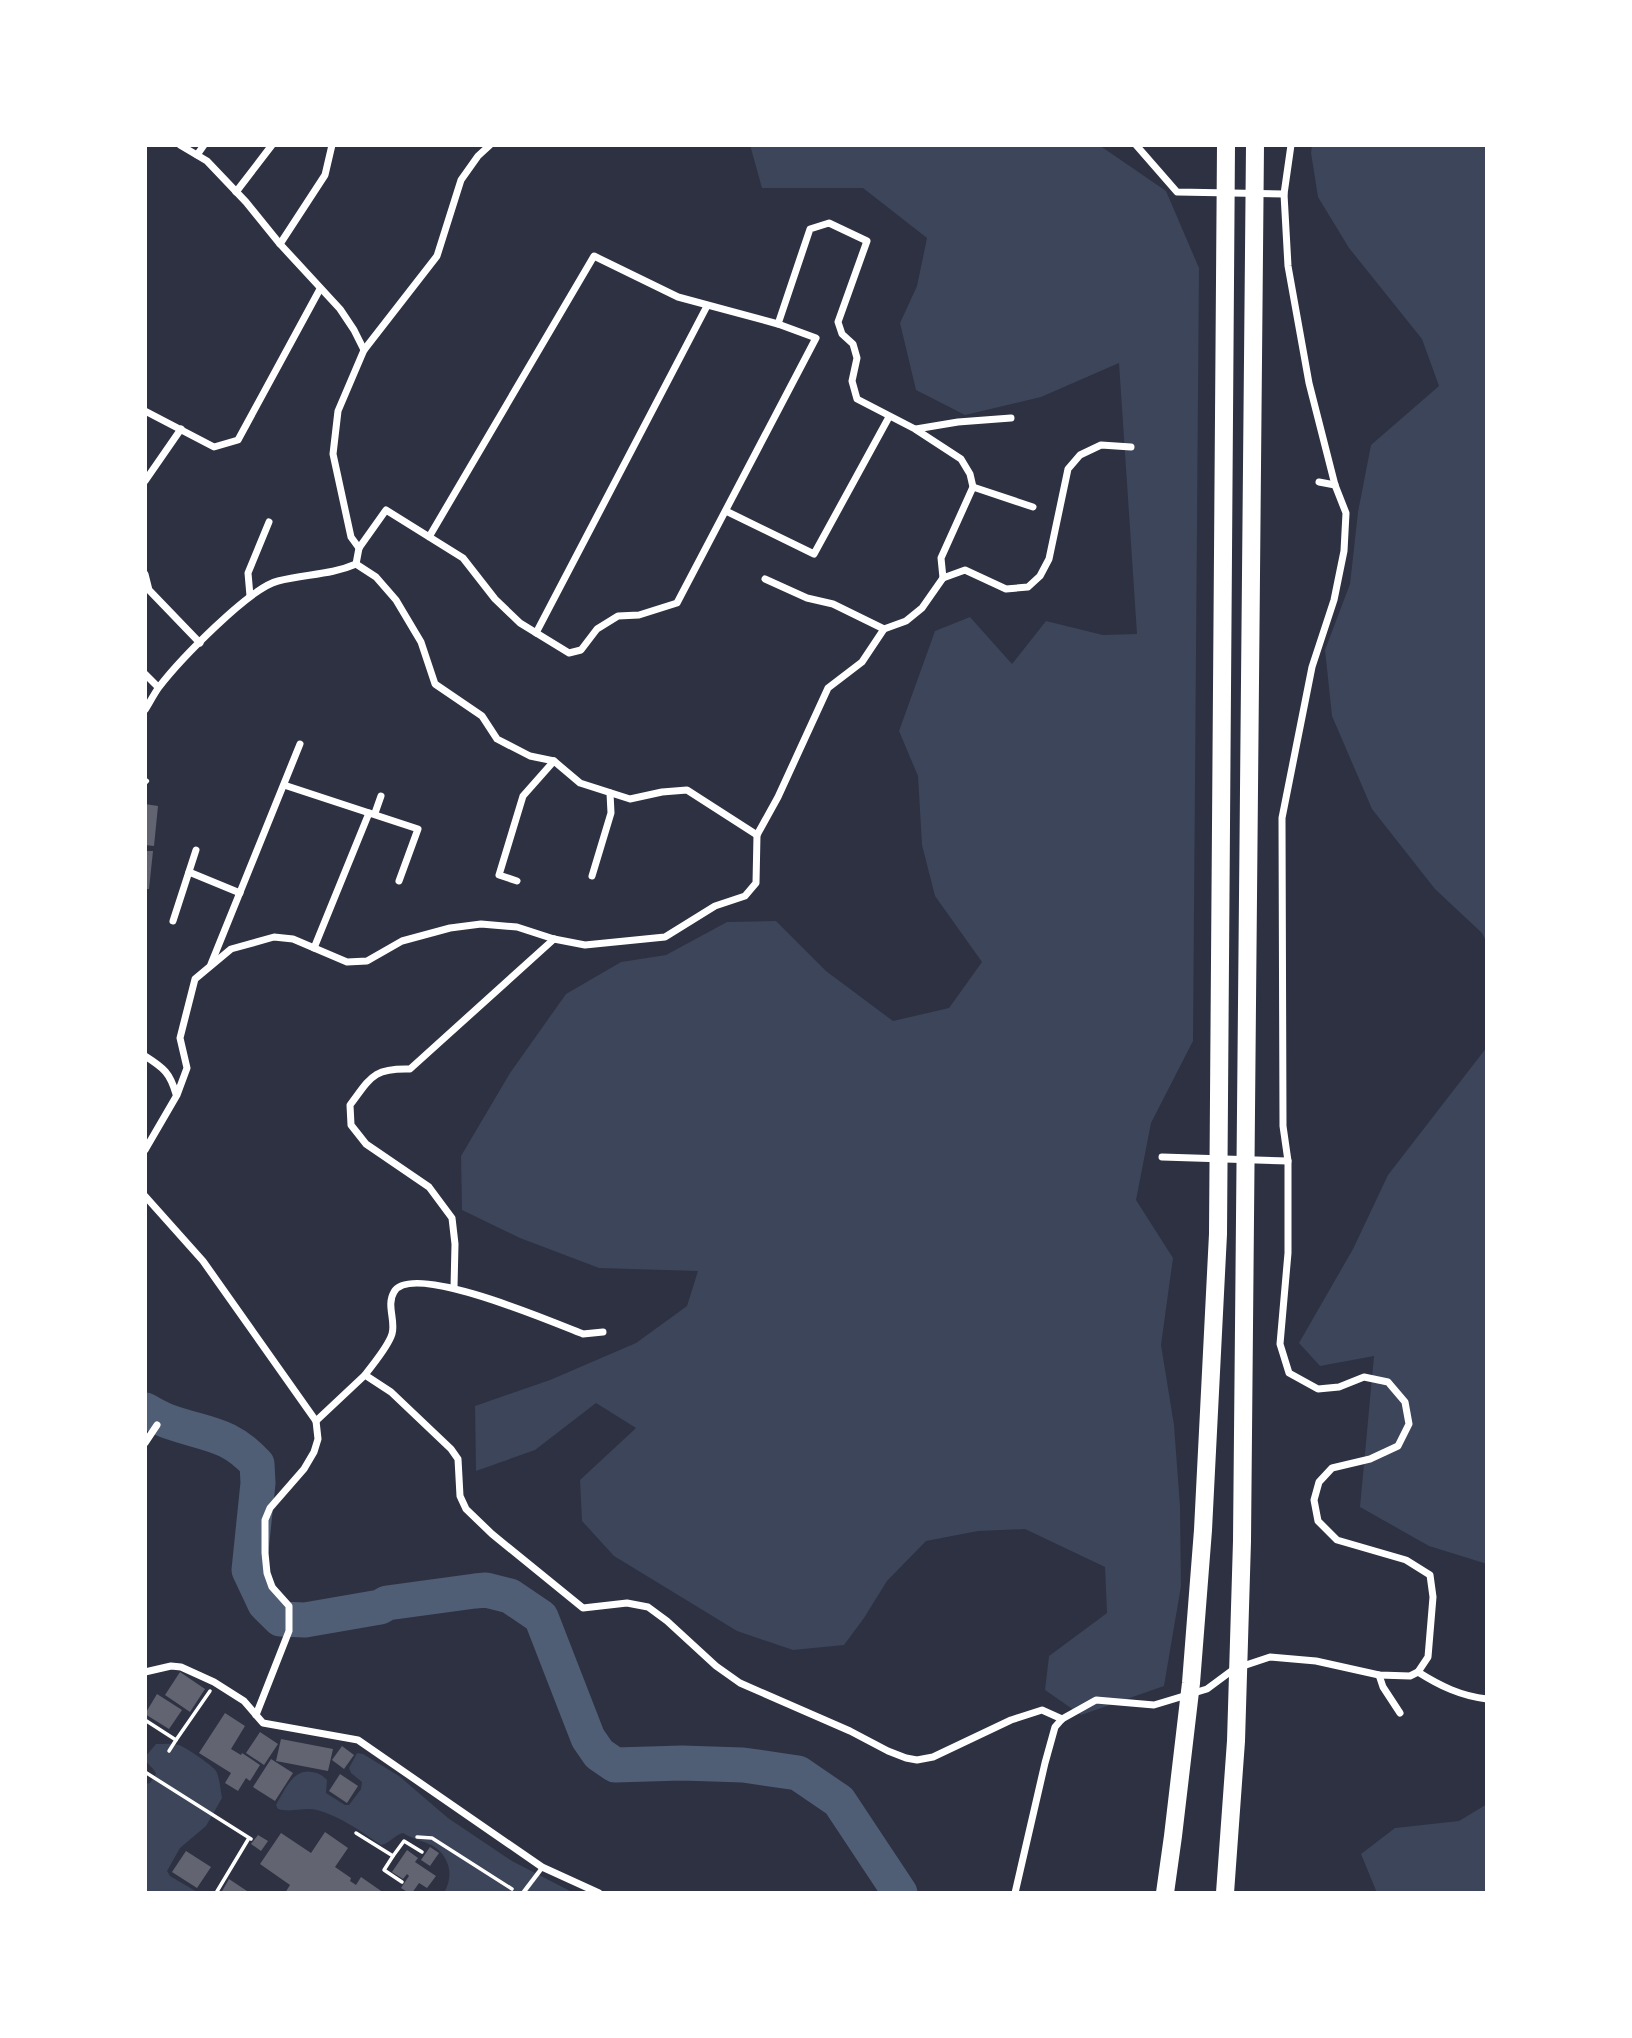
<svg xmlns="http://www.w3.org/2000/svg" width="1632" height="2038" font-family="'Titillium Web',sans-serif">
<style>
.green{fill:#3c4559}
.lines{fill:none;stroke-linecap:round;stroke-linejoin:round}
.river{stroke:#4f5d75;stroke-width:35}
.building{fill:#626471}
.path{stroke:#fff;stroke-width:3.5}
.service{stroke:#fff;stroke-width:4.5}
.minor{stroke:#fff;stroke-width:7}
.motorway{stroke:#fff;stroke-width:18}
</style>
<rect width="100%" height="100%" fill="#2d3142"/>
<g class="green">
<polygon points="750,145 1099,145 1166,191 1199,268 1193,1041 1151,1123 1136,1200 1173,1258 1161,1345 1174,1425 1180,1506 1181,1586 1164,1686 1081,1715 1045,1690 1049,1656 1107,1613 1105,1567 1025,1529 978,1531 926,1541 887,1581 864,1618 844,1645 793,1650 737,1631 614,1556 582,1521 580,1480 636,1428 596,1403 535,1450 476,1471 475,1406 550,1380 636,1343 687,1306 698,1271 599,1268 520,1238 462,1210 461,1156 510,1073 566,994 621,962 666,955 727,922 776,921 826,971 893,1021 949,1008 982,962 935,896 922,845 918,776 899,731 935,631 970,617 1012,664 1046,621 1103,635 1137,634 1119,363 1041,397 965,415 916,390 900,323 917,286 927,238 863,188 762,188"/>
<polygon points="1312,145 1487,145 1487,943 1482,933 1435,889 1372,809 1332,716 1325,650 1350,584 1358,512 1371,445 1439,386 1422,339 1349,248 1318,197 1311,153"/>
<polygon points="1487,1047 1487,1564 1429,1546 1360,1507 1374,1356 1320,1366 1299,1343 1353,1249 1388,1175"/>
<path d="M156 1744C164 1744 172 1743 179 1745 187 1748 212 1765 216 1771 219 1775 221 1792 222 1798L206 1826 180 1848 167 1871 170 1876 199 1893H145V1784L150 1783 156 1774C154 1767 146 1765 145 1757Z"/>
<path d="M357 1753 363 1754 399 1776 448 1818 512 1861 574 1893H444C449 1884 451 1875 448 1865 440 1841 421 1844 403 1833 394 1835 391 1843 381 1845 362 1832 340 1816 317 1810 304 1807 291 1813 278 1809L276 1805 278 1801C286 1788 294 1768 312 1772 319 1773 322 1775 327 1780L326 1793 345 1805H349L361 1789 362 1782 351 1773 349 1768Z"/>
<polygon points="1487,1804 1487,1893 1377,1893 1361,1854 1395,1828 1459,1821"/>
</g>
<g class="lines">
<path class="river" d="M145 1410C153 1414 161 1419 170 1422 207 1435 229 1433 257 1464L258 1483 249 1570 265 1604 280 1619 305 1620 380 1607 387 1603 475 1591 486 1590 510 1596 541 1617 588 1738 599 1754 615 1765 682 1763 743 1765 798 1773 839 1801 900 1893"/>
</g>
<g class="building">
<polygon points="145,804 158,806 154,846 145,845"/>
<polygon points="145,851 153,851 149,889 145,889"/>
<polygon points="180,1672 205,1689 190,1712 165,1695"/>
<polygon points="157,1694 182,1710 169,1729 145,1714"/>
<polygon points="225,1713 245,1726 231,1749 241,1755 242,1753 260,1765 250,1781 246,1778 238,1791 225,1783 231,1773 199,1753"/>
<polygon points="260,1732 278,1744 264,1765 246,1753"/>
<polygon points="281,1739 333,1749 328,1771 276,1761"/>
<polygon points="342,1746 354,1755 344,1769 332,1760"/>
<polygon points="271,1759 293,1773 275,1801 253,1787"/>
<polygon points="340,1774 358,1786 347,1803 329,1791"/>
<polygon points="325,1832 348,1848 335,1867 351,1878 350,1881 356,1885 361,1877 384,1893 285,1893 290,1885 260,1864 281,1833 311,1853"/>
<polygon points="258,1835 268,1841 261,1851 251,1844"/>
<polygon points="430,1847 439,1853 430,1866 421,1860"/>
<polygon points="407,1850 418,1858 415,1862 436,1876 427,1888 419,1883 412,1893 409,1893 401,1888 409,1876 407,1874 403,1879 392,1872"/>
<polygon points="186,1851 211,1867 197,1888 172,1872"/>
<polygon points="229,1879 250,1893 221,1893"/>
</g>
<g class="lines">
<g class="path">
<polyline points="145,1720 176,1740 210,1691"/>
<polyline points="169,1751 176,1740"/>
<polyline points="145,1772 251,1839"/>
<polyline points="356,1833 393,1856 384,1870 402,1882"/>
<polyline points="417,1837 432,1838 512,1889"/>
<polyline points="393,1856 404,1841 422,1852"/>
<polyline points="216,1893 249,1838"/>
</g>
<g class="service">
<polyline points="145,783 147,781"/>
<polyline points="523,1893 542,1868"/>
</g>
<g class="minor">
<polyline points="180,145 207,161 246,202 280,244 340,309 354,330 364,350"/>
<polyline points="1136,145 1177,192 1284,194"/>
<polyline points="197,155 204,145"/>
<polyline points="236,192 272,145"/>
<polyline points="280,244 325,175 332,145"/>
<polyline points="778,324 810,229 829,223 867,241 838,322 842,334 853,344 857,358 852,381 857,399 915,429 961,459 970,474 973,487 941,558 943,578"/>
<polyline points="145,411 214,447 238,440 320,289"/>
<polyline points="916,429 958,422 1011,418"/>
<polyline points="145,481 181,429"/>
<polyline points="1319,482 1335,485"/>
<polyline points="973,487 1033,507"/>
<polyline points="726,511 814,554 889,417"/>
<polyline points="359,548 351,537 333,454 338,411 364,350 437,256 461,180 478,156 490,145"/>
<polyline points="356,564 376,577 396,600 421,642 435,684 482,716 497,739 530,756 554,761 580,783 630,799 662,792 687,790 757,835"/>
<polyline points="145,574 149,590 200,643"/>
<polyline points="765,579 807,598 833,604 884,629"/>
<polyline points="250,596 248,573 269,522"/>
<polyline points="536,633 707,306"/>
<polyline points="145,674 158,687"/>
<path d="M145 710C150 702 154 694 159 687 179 661 249 588 278 581 305 574 331 575 356 564L359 548 386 510 463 558 495 599 520 623 569 653 581 650 597 629 618 616 639 615 677 603 816 338 778 324 678 297 594 256 429 537"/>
<polyline points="284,785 418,829 399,881"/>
<polyline points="375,813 381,796"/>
<polyline points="189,872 240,893"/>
<polyline points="592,876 611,813 610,793"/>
<polyline points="517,881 499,875 523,796 554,761"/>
<polyline points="173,921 196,850"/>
<polyline points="314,948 369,813"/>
<polyline points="211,964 300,744"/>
<path d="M145 1056C164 1068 170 1073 176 1094"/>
<polyline points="145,1150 177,1095 187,1068 180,1038 195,979 231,949 274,937 293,939 347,962 367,961 402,941 450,928 481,924 517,927 554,939 585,945 665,937 715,906 745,896 756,883 757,835 778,797 828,688 862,662 884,629 906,621 922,608 943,578 965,570 1006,589 1028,587 1040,576 1049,559 1068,469 1080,455 1101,445 1131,447"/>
<polyline points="1162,1157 1288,1161"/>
<polyline points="145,1196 203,1261 316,1421 318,1439 314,1452 304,1469 270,1508 265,1520 265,1553 267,1573 272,1587 289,1606 289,1631 256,1715"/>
<path d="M454 1288 455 1244 452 1218 429 1187 366 1144 351 1125 350 1105C371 1077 373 1068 410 1069L554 939"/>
<path d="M365 1375C373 1364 388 1347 392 1334 396 1321 386 1305 394 1292 411 1261 555 1323 583 1334L603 1332"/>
<polyline points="316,1421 365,1375 391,1392 451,1449 458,1459 460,1496 466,1509 492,1534 583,1608 627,1603 648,1607 667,1621 716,1666 740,1683 850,1731 888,1751 906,1758 917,1760 933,1757 1011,1720 1042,1710 1062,1719"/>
<polyline points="145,1443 157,1425"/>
<polyline points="145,1672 171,1666 181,1667 214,1682 244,1701 263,1723 358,1740 542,1867 599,1893"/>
<path d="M1418 1672C1440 1686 1461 1696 1487 1699"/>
<polyline points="1379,1675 1383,1687 1400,1713"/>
<polyline points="1015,1893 1045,1763 1055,1727 1062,1719 1096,1700 1154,1705 1207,1689 1234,1669 1270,1657 1316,1661 1379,1675 1410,1676 1418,1672 1428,1657 1433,1597 1430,1575 1406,1560 1337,1540 1318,1521 1314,1500 1319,1482 1332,1468 1370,1459 1398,1446 1409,1424 1405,1402 1388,1382 1364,1377 1339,1387 1318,1389 1289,1373 1280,1344 1288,1253 1288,1161 1283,1126 1282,818 1312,667 1334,600 1344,551 1346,513 1335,485 1309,383 1288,266 1284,194 1291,145"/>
</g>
<g class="motorway">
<polyline points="1165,1893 1173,1836 1191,1683 1203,1530 1218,1234 1226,145"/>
<polyline points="1225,1893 1236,1741 1242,1541 1255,145"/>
</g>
</g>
<rect width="1632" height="2038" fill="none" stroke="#ffffff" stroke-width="294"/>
</svg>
